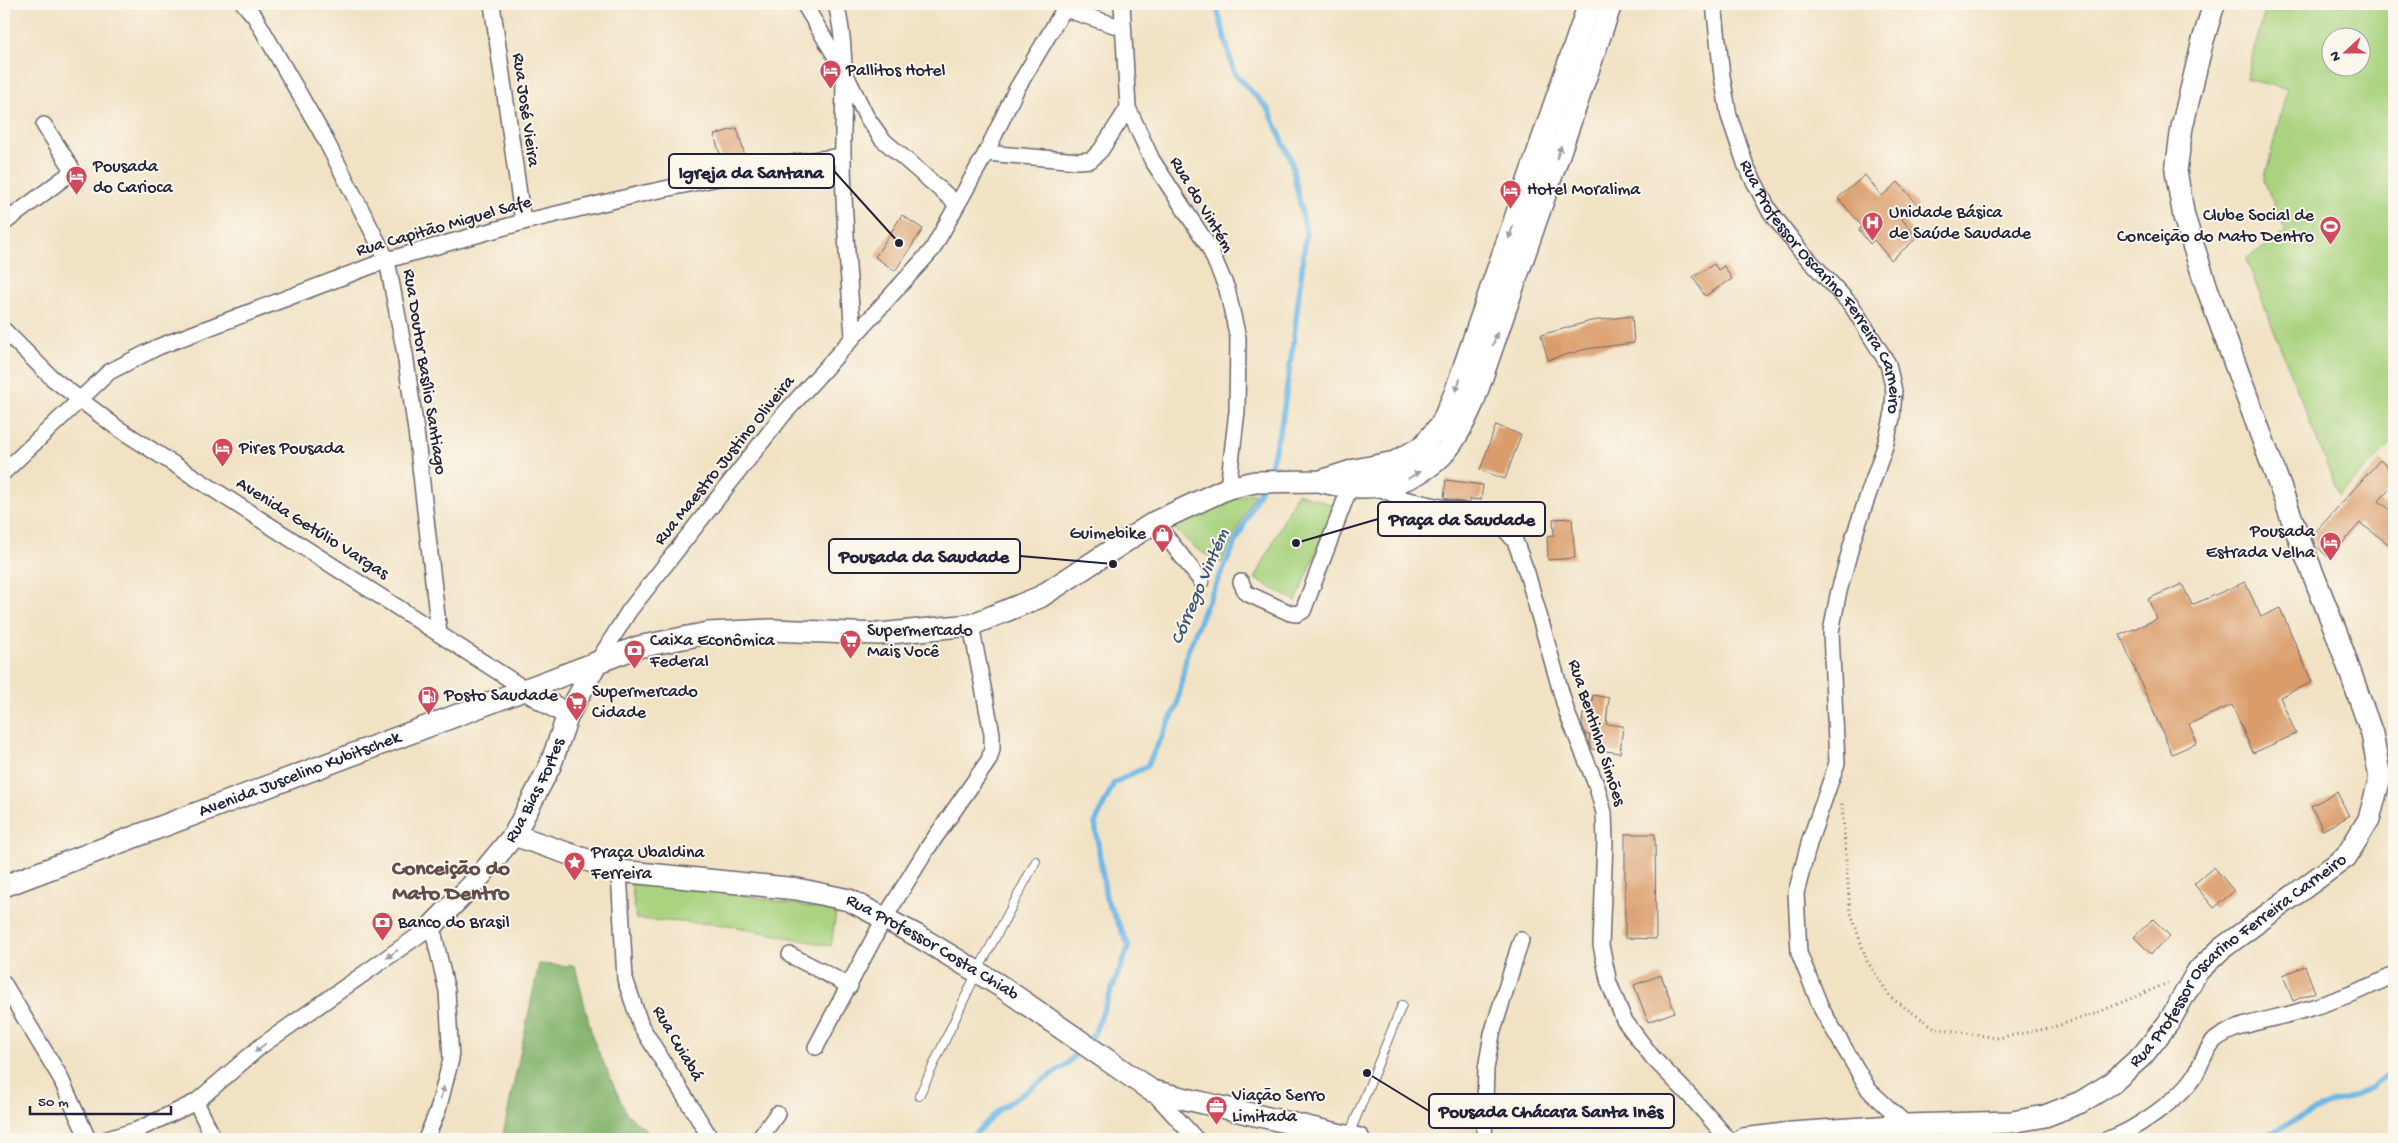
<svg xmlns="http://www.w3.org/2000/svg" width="2398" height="1143" font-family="'Gochi Hand',sans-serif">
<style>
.green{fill:#a9d37f;stroke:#667a5d;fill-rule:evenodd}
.forest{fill:#86b56e;stroke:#546c54}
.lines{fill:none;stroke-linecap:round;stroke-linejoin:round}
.stream{stroke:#6db7e6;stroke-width:5.5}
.building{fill:#da9c6b}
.lane-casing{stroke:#6a656b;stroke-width:10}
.street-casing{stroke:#6a656b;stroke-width:18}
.secondary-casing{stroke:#6a656b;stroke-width:24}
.path{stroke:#6a656b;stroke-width:3;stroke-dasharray:1 4;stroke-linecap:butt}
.lane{stroke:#fff;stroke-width:8}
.street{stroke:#fff;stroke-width:15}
.secondary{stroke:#fff;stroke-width:21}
.oneway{fill:#9c9ca7}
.labels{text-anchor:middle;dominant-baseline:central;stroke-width:4;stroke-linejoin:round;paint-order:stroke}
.poi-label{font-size:18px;fill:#22223b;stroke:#fbf7ec;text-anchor:start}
.street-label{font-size:18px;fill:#22223b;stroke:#fbf7ec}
.water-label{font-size:19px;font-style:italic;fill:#3c5677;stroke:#fbf7ec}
.district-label{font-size:22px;font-weight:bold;fill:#624d4c;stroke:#fbf7ec}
.leader{fill:none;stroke:#22223b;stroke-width:2}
.callout-dot{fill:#22223b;stroke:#fbf7ec;stroke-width:2}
.callout{fill:#fbf7ec;stroke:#22223b;stroke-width:2}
.callout-label{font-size:19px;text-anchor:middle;font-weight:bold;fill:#22223b}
</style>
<rect width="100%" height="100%" fill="#fbf7ec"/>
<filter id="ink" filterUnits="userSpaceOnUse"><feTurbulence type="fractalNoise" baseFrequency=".02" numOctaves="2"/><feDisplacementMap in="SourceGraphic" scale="10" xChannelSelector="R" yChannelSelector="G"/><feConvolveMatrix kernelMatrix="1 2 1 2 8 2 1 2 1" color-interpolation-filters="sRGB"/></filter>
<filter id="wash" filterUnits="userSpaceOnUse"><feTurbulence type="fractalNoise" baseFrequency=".0096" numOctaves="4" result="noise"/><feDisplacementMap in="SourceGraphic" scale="20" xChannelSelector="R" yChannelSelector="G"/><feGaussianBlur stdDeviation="1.12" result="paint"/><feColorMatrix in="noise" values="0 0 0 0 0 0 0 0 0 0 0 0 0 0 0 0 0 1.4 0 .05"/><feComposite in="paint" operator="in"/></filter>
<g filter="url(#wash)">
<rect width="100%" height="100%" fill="#f1e2c4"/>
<g class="green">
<path d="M2267 4H2394V441L2339 496 2246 259 2286 232 2264 181 2287 89 2246 79ZM2330 38H2360V68H2330Z"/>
<polygon points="1255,493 1221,563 1198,550 1171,526 1229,498"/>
<polygon points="1297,493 1336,506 1296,601 1255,579"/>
<polygon points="631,883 728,892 836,912 831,946 728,925 636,919"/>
</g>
<polygon class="forest" points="539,964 575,966 593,1039 626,1113 657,1139 502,1139"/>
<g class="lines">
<g class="stream">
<polyline points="1216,4 1234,73 1269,110 1291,160 1306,233 1293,345 1282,421 1272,461 1265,478"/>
<polyline points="1087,1041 1094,1034 1129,946 1106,898 1095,823 1114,783 1147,766 1177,706 1187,653 1203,612 1262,486"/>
<polyline points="970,1139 1000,1109 1066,1065 1081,1048"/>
<polyline points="2257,1139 2312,1112 2371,1088 2394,1069"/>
</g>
</g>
<g id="blocks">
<g class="building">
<polygon points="737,128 747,163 724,167 714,135"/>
<polygon points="1865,175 1882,196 1898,182 1918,205 1902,219 1917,238 1891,260 1874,240 1870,244 1859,230 1862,226 1838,198"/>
<polygon points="902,215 923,229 895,271 875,257"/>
<polygon points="1714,264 1718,270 1724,266 1732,279 1705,296 1693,277"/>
<polygon points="1632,316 1634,343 1586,349 1548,360 1541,335 1591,321"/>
<polygon points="1496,425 1521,435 1505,479 1480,470"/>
<polygon points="2380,460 2394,473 2394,484 2379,501 2394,513 2394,548 2360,523 2329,558 2315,545 2312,536"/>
<polygon points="1446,480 1483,485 1481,500 1470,499 1470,504 1444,498"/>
<polygon points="1572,518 1575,558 1548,560 1547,536 1554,535 1553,519"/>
<polygon points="2245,582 2261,617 2280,608 2312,682 2280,697 2296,734 2253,753 2232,705 2189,724 2197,743 2172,754 2120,635 2157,619 2148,599 2182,584 2192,605"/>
<polygon points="1593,695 1609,698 1606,724 1623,726 1620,753 1592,749 1589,742 1590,735 1586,735 1582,724 1583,714 1591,715"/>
<polygon points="2337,792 2349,816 2323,830 2311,806"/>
<polygon points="1625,834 1655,834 1656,939 1625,938"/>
<polygon points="2214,867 2234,891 2214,908 2194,884"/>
<polygon points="2153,919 2170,936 2151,954 2134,937"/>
<polygon points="2305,966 2315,992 2293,1001 2283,975"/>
<polygon points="1661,975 1675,1012 1648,1022 1634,985"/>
</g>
</g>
</g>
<g filter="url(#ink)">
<use href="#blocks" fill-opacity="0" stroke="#6a656b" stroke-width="1"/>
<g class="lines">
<defs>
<g id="lane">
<polyline points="919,1096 977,972 1036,861"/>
<polyline points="1349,1135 1402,1005"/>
</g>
<g id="street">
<polyline points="244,4 255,17 324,137 387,260 405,354 416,431 439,633"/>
<polyline points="492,4 523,222"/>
<polyline points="804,4 844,71 866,116 882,139 957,204"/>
<path d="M836 4C849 53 842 105 843 155 843 215 849 276 853 336"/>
<polyline points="1122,4 1128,108 1152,160 1209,247 1227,289 1238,338 1237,411 1228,488"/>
<path id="s1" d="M1714 4 1722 76 1729 116 1746 166 1769 210 1800 250 1852 306 1888 364 1894 391 1892 418 1885 446 1853 539 1838 595 1831 632 1837 763 1810 840 1796 893 1799 953 1822 1010 1869 1090 1907 1125"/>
<polyline points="1065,9 1123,28"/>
<polyline points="986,153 1078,161 1091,160 1101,150 1128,108"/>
<polyline points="4,223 68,175 71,167 44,125"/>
<polyline points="4,330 52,378 116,427 525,689"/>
<polyline points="4,472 109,372 158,347 387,260 523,222 645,193 797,162 843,156"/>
<polyline points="1379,488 1404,499 1487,517 1501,525 1515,541 1527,573 1567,713 1597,787 1604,813 1605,841 1601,945 1609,983 1624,1020 1653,1058 1693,1099 1728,1139"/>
<polyline points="1155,522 1201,581"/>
<polyline points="1241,582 1246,593 1290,613 1297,614 1303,611 1353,479"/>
<polyline points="596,664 629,611 783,415 932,250 986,153 1016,90 1067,4"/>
<polyline points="619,871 625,979 641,1026 711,1139"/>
<polyline points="790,955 850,986"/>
<polyline points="4,984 59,1075 88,1139"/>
<polyline points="816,1047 884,919 927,849 989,760 992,749 992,734 971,625"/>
<polyline points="1152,1091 1196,1139"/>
<polyline points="196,1102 214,1139"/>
<polyline points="1946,1123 1965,1139"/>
<polyline points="107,1139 137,1130 196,1102 261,1046 432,926 447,991 451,1059 438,1110 426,1139"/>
<polyline points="759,1139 777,1114"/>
<polyline points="1484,1139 1486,1069 1492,1034 1521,940"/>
<path d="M2108 1139C2134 1131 2179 1099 2194 1077 2201 1066 2205 1049 2215 1040 2235 1024 2269 1020 2294 1013 2329 1003 2362 991 2394 975"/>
</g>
<g id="secondary">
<path d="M1323 482C1364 492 1403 488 1436 461 1453 447 1464 423 1473 403L1611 4"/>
<polyline points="525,689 568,715"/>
<path id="s2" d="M514 835 619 871 797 889 849 900 916 935 1002 987 1152 1091 1359 1139"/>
<path id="s3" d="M4 886 638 647 708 633 771 630 879 634 971 625 1040 597 1155 522 1228 488 1255 482 1321 481 1355 470 1395 462 1422 447 1442 423 1455 393 1589 4"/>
<path id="s4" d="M432 926 476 881 514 835 550 766 568 715 596 664"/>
<path id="s5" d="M1743 1139 1792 1133 1907 1125 2012 1122 2045 1116 2081 1102 2112 1083 2143 1055 2169 1022 2197 972 2221 949 2346 857 2369 819 2380 778 2372 734 2336 632 2300 541 2207 288 2184 217 2176 171 2182 127 2202 44 2214 4"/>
</g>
</defs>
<use href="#lane" class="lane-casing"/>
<use href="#street" class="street-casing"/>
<use href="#secondary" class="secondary-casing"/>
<polyline class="path" points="1842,804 1850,910 1867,961 1891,998 1935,1028 1998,1038 2050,1028 2094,1014 2168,983"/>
<use href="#lane" class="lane"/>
<use href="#street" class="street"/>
<use href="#secondary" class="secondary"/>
</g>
<defs><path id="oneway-solid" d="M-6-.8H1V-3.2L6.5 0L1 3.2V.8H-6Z" transform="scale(1.25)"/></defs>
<g class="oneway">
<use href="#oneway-solid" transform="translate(1559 152) rotate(-71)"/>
<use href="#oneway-solid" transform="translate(1511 232) rotate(109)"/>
<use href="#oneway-solid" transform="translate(1495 339) rotate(-71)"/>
<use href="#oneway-solid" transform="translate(1458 385) rotate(109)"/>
<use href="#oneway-solid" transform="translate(1414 475) rotate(-32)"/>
<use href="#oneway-solid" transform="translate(392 954) rotate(145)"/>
<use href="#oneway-solid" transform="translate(260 1048) rotate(141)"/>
<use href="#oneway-solid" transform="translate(442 1093) rotate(-75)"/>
</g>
</g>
<defs>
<symbol id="hotel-pin" viewBox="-11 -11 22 30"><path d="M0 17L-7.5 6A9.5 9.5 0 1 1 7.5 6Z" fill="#d1495b" stroke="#fbf7ec"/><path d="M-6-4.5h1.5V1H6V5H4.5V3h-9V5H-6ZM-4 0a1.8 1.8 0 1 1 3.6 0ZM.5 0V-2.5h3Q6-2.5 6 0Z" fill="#fff"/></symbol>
<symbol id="hospital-pin" viewBox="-11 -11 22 30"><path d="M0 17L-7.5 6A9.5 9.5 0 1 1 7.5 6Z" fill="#d1495b" stroke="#fbf7ec"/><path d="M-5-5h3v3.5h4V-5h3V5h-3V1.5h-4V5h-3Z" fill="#fff"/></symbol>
<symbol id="stadium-pin" viewBox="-11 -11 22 30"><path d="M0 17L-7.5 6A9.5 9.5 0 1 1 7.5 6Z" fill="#d1495b" stroke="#fbf7ec"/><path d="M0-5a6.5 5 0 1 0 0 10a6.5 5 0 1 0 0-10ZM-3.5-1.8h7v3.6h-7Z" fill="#fff"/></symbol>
<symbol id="shop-pin" viewBox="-11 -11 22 30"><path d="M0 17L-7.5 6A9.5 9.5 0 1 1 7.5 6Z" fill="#d1495b" stroke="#fbf7ec"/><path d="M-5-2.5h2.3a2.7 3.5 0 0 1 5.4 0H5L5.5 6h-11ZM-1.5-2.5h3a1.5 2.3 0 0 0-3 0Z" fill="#fff"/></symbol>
<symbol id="supermarket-pin" viewBox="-11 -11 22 30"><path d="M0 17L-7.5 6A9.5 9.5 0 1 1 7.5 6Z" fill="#d1495b" stroke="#fbf7ec"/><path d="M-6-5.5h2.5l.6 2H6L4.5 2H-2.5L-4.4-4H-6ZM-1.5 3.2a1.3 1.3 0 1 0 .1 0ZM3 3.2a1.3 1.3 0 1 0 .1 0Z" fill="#fff"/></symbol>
<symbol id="bank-pin" viewBox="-11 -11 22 30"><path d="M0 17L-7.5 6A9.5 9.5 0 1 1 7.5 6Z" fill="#d1495b" stroke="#fbf7ec"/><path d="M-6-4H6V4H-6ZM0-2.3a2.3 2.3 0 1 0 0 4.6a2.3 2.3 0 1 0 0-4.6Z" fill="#fff"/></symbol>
<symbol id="fuel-pin" viewBox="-11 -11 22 30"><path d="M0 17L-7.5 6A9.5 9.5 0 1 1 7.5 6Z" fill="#d1495b" stroke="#fbf7ec"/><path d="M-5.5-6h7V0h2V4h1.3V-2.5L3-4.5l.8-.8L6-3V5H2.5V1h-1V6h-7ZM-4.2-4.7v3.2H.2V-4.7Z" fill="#fff"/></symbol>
<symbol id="sight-pin" viewBox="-11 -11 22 30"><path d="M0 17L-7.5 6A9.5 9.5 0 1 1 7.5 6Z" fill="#d1495b" stroke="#fbf7ec"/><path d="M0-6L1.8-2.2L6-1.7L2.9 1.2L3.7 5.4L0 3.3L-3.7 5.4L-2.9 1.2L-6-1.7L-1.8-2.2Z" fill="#fff"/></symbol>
<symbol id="office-pin" viewBox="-11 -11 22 30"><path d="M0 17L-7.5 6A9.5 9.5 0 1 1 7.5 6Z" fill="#d1495b" stroke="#fbf7ec"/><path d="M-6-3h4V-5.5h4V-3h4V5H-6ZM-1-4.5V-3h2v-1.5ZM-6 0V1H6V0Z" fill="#fff"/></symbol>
</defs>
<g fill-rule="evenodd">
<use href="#hotel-pin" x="818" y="58" width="25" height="34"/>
<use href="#hotel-pin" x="64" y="164" width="25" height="34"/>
<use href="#hotel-pin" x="1498" y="178" width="25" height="34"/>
<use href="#hospital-pin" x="1860" y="210" width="25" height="34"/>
<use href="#stadium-pin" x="2318" y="214" width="25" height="34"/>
<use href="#hotel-pin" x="210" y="436" width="25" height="34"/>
<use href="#shop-pin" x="1150" y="522" width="25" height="34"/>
<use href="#hotel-pin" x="2318" y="530" width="25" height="34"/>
<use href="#supermarket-pin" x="838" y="628" width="25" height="34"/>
<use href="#bank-pin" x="622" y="638" width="25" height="34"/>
<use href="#fuel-pin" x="416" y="684" width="25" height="34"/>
<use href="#supermarket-pin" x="564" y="690" width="25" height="34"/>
<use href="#sight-pin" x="562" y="850" width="25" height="34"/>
<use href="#bank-pin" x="370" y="910" width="25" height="34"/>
<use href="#office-pin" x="1204" y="1094" width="25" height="34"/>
</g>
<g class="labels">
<g class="poi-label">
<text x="846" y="71">Pallitos Hotel</text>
<text x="93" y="167">Pousada<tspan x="93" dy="21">do Carioca</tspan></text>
<text x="1527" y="190">Hotel Moralima</text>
<text x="1889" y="213">Unidade Básica<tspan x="1889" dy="21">de Saúde Saudade</tspan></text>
<text x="2314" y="216" text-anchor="end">Clube Social de<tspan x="2314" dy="21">Conceição do Mato Dentro</tspan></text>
<text x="239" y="449">Pires Pousada</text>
<text x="2315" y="532" text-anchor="end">Pousada<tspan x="2315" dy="21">Estrada Velha</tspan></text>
<text x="1146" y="534" text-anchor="end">Guimebike</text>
<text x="867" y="631">Supermercado<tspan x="867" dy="21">Mais Você</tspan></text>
<text x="650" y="641">Caixa Econômica<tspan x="650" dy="21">Federal</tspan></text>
<text x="592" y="692">Supermercado<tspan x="592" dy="21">Cidade</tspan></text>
<text x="444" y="696">Posto Saudade</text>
<text x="591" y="853">Praça Ubaldina<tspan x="591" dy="21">Ferreira</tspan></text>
<text x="398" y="923">Banco do Brasil</text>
<text x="1232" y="1096">Viação Serro<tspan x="1232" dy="21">Limitada</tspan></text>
</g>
<g class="street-label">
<text transform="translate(525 110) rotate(82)">Rua José Vieira</text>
<text transform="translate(1201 205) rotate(59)">Rua do Vintém</text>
<text transform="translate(444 227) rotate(-16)">Rua Capitão Miguel Safe</text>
<text stroke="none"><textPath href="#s1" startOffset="311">Rua Professor Oscarino Ferreira Carneiro</textPath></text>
<text transform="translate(424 372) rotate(81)">Rua Doutor Basílio Santiago</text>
<text transform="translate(725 461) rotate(-51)">Rua Maestro Justino Oliveira</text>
<text transform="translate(312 529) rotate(32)">Avenida Getúlio Vargas</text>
<text transform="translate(1596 733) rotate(72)">Rua Bentinho Simões</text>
<text stroke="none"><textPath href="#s3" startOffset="316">Avenida Juscelino Kubitschek</textPath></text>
<text stroke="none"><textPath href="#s4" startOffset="172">Rua Bias Fortes</textPath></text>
<text stroke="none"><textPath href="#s2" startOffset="439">Rua Professor Costa Chiab</textPath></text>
<text stroke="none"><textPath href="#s5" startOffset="556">Rua Professor Oscarino Ferreira Carneiro</textPath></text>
<text transform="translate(677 1044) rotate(60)">Rua Cuiabá</text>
</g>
<g class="water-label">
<text transform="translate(1201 587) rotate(-67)">Córrego Vintém</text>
</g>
<g class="district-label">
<text x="451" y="870">Conceição do<tspan x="451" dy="25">Mato Dentro</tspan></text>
</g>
</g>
<path class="leader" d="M899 243L834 171M1296 543L1378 519M1113 564L1020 556M1367 1073L1429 1111"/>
<g class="callout-dot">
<circle cx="899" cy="243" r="5"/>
<circle cx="1296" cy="543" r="5"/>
<circle cx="1113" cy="564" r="5"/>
<circle cx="1367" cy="1073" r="5"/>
</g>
<g class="callout">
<rect x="669" y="154" width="165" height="34" rx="5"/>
<rect x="1378" y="502" width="167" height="34" rx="5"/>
<rect x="829" y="539" width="191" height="34" rx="5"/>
<rect x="1429" y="1094" width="245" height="34" rx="5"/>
</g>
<g class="callout-label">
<text x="751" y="178">Igreja da Santana</text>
<text x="1462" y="525">Praça da Saudade</text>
<text x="924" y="562">Pousada da Saudade</text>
<text x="1551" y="1117">Pousada Chácara Santa Inês</text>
</g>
<rect width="2398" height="1143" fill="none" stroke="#fbf7ec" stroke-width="20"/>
<g transform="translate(2346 52) rotate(249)"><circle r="24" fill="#fbf7ec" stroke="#a4a2a5"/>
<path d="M0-4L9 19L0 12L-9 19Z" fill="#d1495b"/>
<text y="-8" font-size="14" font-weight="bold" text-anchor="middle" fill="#22223b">N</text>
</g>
<path d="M30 1106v8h141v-8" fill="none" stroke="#22223b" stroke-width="2.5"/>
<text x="38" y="1106" font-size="15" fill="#22223b" stroke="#fbf7ec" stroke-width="4" paint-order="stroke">50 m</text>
</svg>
